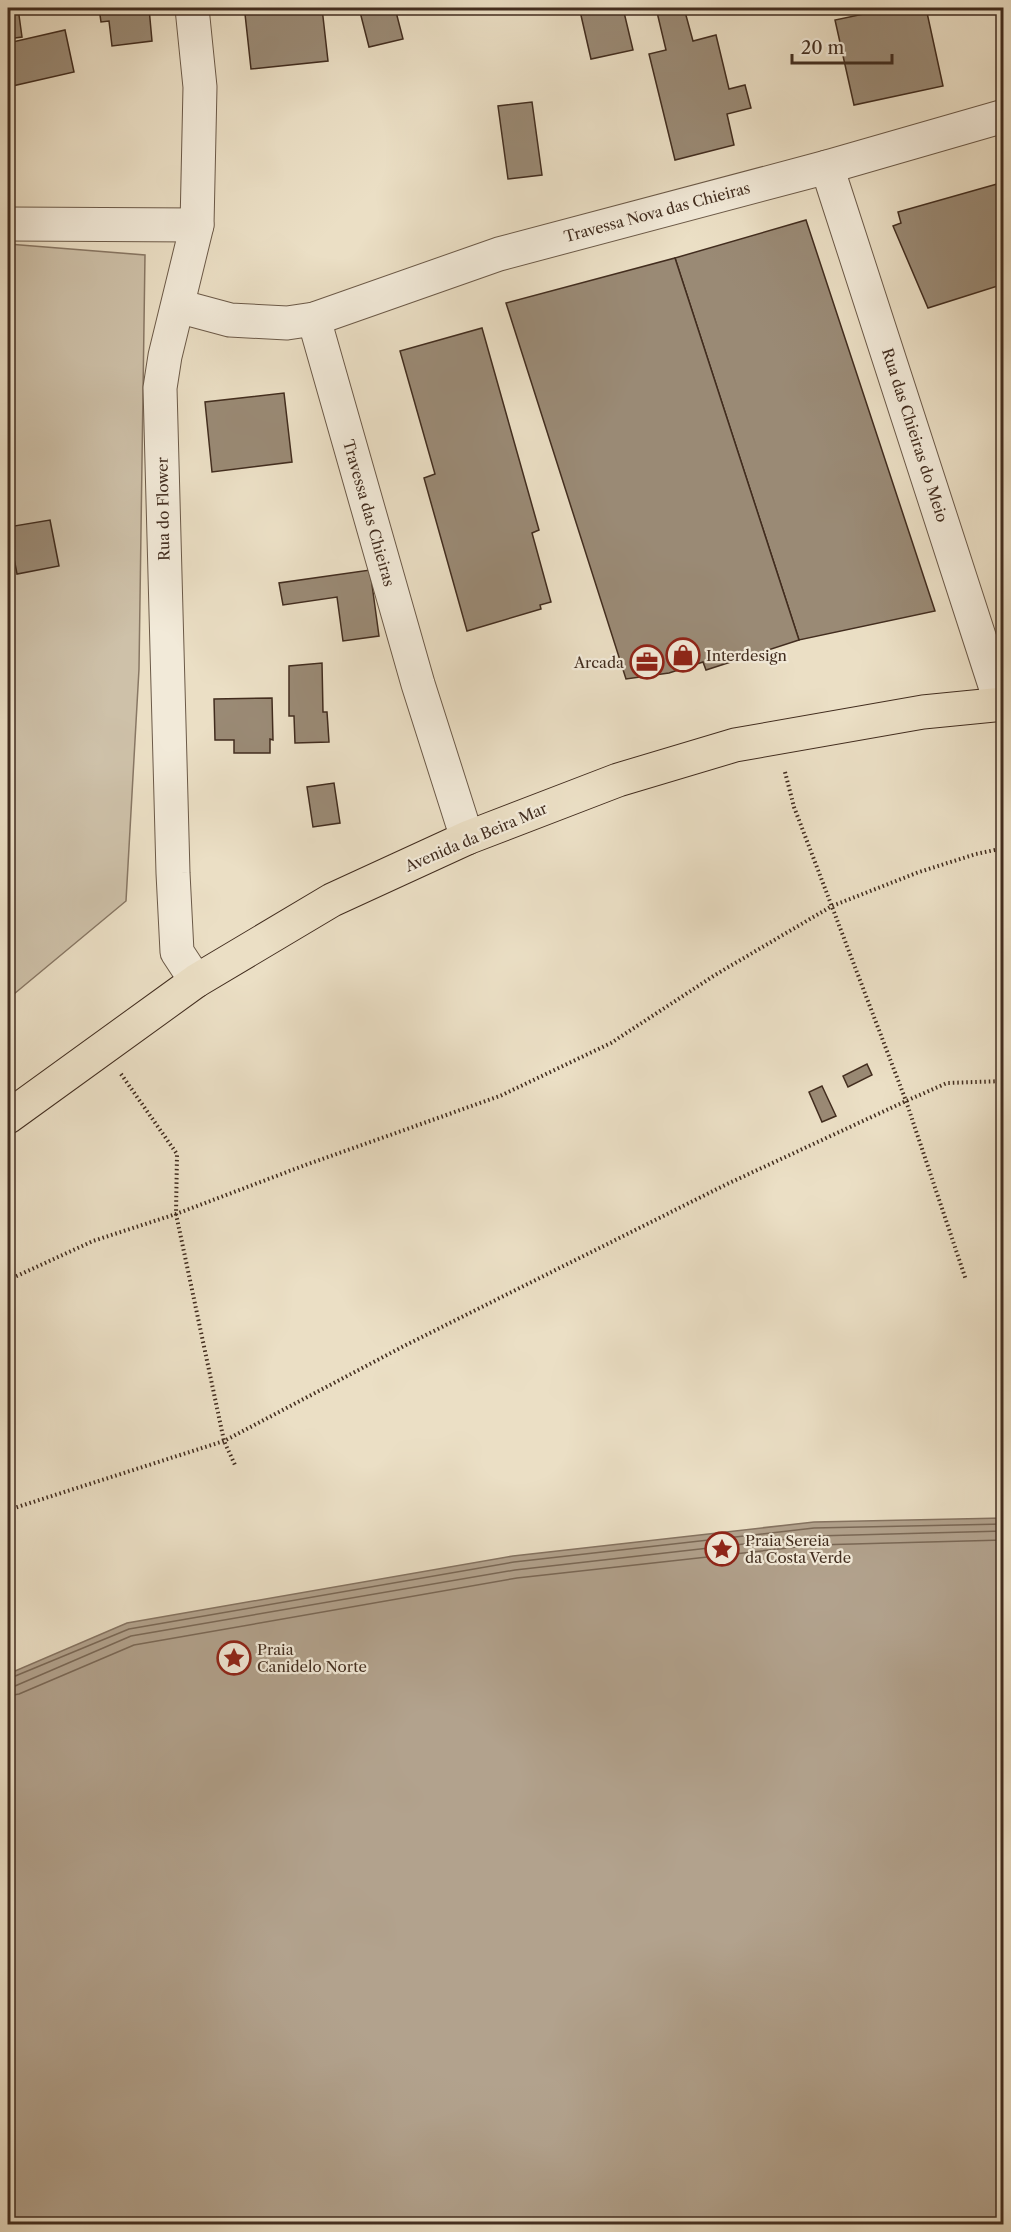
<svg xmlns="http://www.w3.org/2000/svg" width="1011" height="2232" font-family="'Libre Caslon Text',serif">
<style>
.green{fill:#cec1a9;stroke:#887764;stroke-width:1.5}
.water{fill:#b2a28d;stroke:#857361;stroke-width:1.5}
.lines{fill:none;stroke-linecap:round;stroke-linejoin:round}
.shore{stroke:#7a6856;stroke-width:1.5}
.building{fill:#9a8a75;stroke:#422d1f;stroke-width:1.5}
.minor-casing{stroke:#6c5a48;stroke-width:35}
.major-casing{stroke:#422d1f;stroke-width:35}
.path{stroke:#422d1f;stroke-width:4;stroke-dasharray:1.5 3;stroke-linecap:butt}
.minor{stroke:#f2ead9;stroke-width:33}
.major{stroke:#ebdfc5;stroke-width:33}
.labels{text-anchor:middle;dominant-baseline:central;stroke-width:4.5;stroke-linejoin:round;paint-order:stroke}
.street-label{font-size:15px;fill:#422d1f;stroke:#f2ead9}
.poi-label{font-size:15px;fill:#422d1f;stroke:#f2ead9;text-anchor:start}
</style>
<rect width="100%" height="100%" fill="#ebdfc5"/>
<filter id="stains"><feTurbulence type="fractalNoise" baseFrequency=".00333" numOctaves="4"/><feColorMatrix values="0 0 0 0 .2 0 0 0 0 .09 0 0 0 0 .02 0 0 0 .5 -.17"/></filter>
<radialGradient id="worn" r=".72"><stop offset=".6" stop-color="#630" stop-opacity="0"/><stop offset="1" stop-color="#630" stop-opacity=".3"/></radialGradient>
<polygon class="green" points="8,244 145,255 139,669 126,901 8,999"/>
<polygon class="water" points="1003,1518 1003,2224 8,2224 8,1674 127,1623 513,1556 814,1522"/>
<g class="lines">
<g class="shore">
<polyline points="8,1679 129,1629 514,1562 814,1528 1004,1524"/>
<polyline points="8,1687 15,1686 131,1636 515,1570 815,1536 1004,1531"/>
<polyline points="8,1696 19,1694 134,1645 517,1578 815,1545 1004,1540"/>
</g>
</g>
<g class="building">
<polygon points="8,8 18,8 22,37 8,39"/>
<polygon points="99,8 149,8 152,41 112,46 109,21 101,22"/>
<polygon points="301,8 322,8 328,61 251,69 245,14"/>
<polygon points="359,8 395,8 403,39 369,47"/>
<polygon points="595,8 623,8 633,50 591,59 580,11"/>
<polygon points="656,8 684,8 693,41 716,35 729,89 745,85 751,108 727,114 734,145 675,160 649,54 666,50"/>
<polygon points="892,8 926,8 943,86 854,105 835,20"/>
<polygon points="65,30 74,72 8,87 8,43"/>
<polygon points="532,102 542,175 508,179 498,106"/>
<polygon points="1004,182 1004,284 928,308 893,226 901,223 898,212"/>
<polygon points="806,220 935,611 799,640 675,258"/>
<polygon points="675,258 799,640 706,670 703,662 669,673 626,679 506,303"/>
<polygon points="482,328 539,530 532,533 551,602 540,605 541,609 467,631 424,478 435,474 400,351"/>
<polygon points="284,393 292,462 212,472 205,402"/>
<polygon points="50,520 59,566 17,574 8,527"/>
<polygon points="370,570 379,636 343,641 337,597 283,605 279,583"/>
<polygon points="322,663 323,712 327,712 329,742 295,743 294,716 289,716 289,666"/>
<polygon points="272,698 273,740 270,739 270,753 234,753 234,740 215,740 214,699"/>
<polygon points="334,783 340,823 313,827 307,787"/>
<polygon points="867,1064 872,1075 848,1087 843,1076"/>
<polygon points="822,1086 836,1116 822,1122 809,1092"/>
</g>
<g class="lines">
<defs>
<g id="minor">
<polyline points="192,8 200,87 197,225 165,356 160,388 173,873 177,952 196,981"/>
<polyline points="827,167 1001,704"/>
<polyline points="8,224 197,225"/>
<polyline points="178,306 230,320 287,323 314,319 499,254 827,167 1004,116"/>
<polyline points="314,319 418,684 467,838"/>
</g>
<polyline id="major" points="8,1117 196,981 332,900 467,838 618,780 735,745 923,712 1004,704"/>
</defs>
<use href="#minor" class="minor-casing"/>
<use href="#major" class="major-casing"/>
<g class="path">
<polyline points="785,772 794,807 906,1101 966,1280"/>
<polyline points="121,1074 177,1154 176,1214 224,1441 235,1465"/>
<polyline points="8,1280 93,1241 176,1214 308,1164 500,1096 611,1043 715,975 832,906 919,872 976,854 1004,848"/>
<polyline points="8,1510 224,1441 404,1346 725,1185 906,1101 947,1083 1004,1081"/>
</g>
<use href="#minor" class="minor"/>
<use href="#major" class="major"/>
</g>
<defs>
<symbol id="shop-ring" viewBox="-11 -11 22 22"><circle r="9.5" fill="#f2ead9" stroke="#8f2418" stroke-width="1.5"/><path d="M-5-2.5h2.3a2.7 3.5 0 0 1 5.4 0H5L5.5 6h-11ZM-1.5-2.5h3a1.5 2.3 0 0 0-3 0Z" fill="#8f2418"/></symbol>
<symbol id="office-ring" viewBox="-11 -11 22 22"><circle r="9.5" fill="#f2ead9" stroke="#8f2418" stroke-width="1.5"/><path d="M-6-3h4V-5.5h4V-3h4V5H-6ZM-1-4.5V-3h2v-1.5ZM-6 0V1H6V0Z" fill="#8f2418"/></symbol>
<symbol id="sight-ring" viewBox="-11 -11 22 22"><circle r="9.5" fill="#f2ead9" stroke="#8f2418" stroke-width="1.5"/><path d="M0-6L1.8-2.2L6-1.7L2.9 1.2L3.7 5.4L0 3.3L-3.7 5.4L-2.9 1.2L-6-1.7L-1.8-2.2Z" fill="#8f2418"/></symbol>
</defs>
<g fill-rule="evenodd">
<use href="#shop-ring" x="664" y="636" width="38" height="38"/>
<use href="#office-ring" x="628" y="643" width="38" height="38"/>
<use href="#sight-ring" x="703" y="1530" width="38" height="38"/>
<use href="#sight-ring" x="215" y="1639" width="38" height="38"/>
</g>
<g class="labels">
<g class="street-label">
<text transform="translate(657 212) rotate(-15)">Travessa Nova das Chieiras</text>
<text transform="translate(915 435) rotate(72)">Rua das Chieiras do Meio</text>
<text transform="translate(163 509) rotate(-91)">Rua do Flower</text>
<text transform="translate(369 513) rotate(74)">Travessa das Chieiras</text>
<text transform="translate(476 837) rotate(-23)">Avenida da Beira Mar</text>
</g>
<g class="poi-label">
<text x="706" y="655">Interdesign</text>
<text x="624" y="662" text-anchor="end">Arcada</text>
<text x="745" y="1540">Praia Sereia<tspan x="745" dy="17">da Costa Verde</tspan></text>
<text x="257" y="1649">Praia<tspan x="257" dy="17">Canidelo Norte</tspan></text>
</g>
</g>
<rect width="1011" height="2232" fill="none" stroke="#ebdfc5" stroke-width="30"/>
<rect x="9" y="9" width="993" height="2214" fill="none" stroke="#422d1f" stroke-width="3"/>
<rect x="15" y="15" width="981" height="2202" fill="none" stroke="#422d1f" stroke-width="1.5"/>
<path d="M792 54v9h100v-9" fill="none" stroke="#422d1f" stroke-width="3"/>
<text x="801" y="54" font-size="18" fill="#422d1f" stroke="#f2ead9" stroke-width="4.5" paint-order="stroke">20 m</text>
<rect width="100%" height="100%" filter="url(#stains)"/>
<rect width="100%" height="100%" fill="url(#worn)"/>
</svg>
